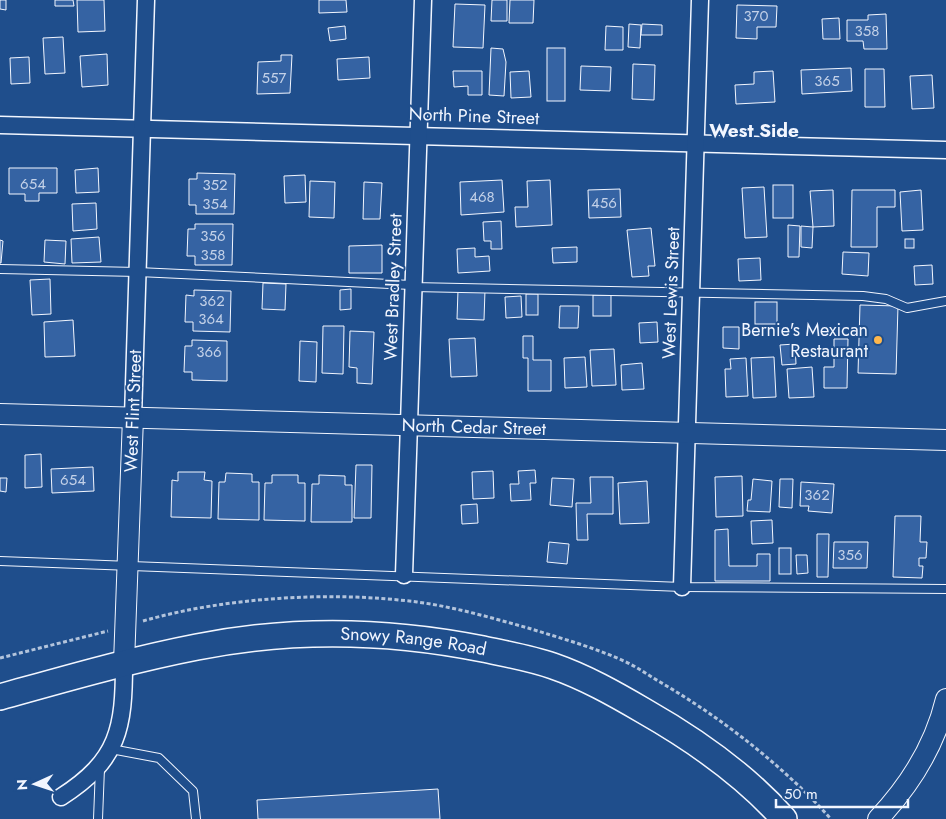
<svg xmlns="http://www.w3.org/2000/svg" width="946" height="819" font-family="Jost,sans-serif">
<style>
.building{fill:#3563a3;stroke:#f2f6ff}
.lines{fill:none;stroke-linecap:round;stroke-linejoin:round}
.service-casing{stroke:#f2f6ff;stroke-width:10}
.minor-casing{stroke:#f2f6ff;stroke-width:19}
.tertiary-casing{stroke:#f2f6ff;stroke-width:22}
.primary-casing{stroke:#f2f6ff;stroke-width:28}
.path{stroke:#b3c4dc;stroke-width:3;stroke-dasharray:4 2.5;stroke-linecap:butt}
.service{stroke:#1f4e8c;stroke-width:8}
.minor{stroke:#1f4e8c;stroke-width:16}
.tertiary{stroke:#1f4e8c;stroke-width:20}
.primary{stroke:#1f4e8c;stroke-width:25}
.poi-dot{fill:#ffb74d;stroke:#1f4e8c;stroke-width:2}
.labels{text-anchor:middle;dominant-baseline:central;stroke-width:4;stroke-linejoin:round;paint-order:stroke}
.number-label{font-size:15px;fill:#c3d1e8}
.street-label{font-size:18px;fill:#f2f6ff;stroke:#1f4e8c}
.poi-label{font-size:18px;fill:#f2f6ff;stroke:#1f4e8c;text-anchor:end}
.neighbourhood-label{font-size:19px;font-weight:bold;fill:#f2f6ff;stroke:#1f4e8c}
</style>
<rect width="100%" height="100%" fill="#1f4e8c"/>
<g class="building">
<polygon points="0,0 6,0 6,10 0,9"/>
<polygon points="55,0 73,0 74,6 55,6"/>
<polygon points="77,0 104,0 105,31 78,32"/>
<polygon points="319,0 346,0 347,12 319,13"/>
<polygon points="492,0 507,0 507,21 491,21"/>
<polygon points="510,0 534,0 533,23 509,23"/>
<polygon points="455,4 485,5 483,48 453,47"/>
<polygon points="737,5 777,6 776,27 757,27 757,39 736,38"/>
<polygon points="886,14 887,49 864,49 863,41 847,41 847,20 868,20 868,15"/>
<polygon points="839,18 840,39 823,39 822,19"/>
<polygon points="629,24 641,25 640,48 628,47"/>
<polygon points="642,24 662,25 662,35 641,35"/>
<polygon points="345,26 346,39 330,41 328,28"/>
<polygon points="606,26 623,27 623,50 605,50"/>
<polygon points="63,37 65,73 45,74 43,38"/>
<polygon points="491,48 503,49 506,62 504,96 489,95"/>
<rect x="547" y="48" width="18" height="53"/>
<polygon points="107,54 108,85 82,87 80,56"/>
<polygon points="281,55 292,55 290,93 257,94 258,62 281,61"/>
<polygon points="29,57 30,83 11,84 10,58"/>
<polygon points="369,57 370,78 338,80 337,59"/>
<polygon points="633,64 655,65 654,100 632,99"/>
<polygon points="581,66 611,67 610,91 580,90"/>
<polygon points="851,68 852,91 802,94 801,70"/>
<polygon points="865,69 884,69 885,107 865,107"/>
<polygon points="453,71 482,71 482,95 468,95 468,86 454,87"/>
<polygon points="529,71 531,97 511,98 510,72"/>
<polygon points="773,71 775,102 736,104 735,85 754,84 754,72"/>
<polygon points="932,75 934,108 912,109 910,76"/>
<polygon points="9,168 57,168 57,193 39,193 39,201 25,201 25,194 9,194"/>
<polygon points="98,168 99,192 76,193 75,170"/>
<polygon points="197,173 235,174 234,214 196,214 196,205 189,205 189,179 197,179"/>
<polygon points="305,175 306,202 285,203 284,176"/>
<polygon points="502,180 504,212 461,215 460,182"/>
<polygon points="550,180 552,225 516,227 515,207 528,207 527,181"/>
<polygon points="310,181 335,182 334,218 309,217"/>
<polygon points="364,182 382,183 380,219 363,219"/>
<rect x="773" y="185" width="20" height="33"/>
<polygon points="764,187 767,237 745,238 742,188"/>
<polygon points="620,189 621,217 589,218 588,190"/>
<polygon points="833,190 834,226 813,227 810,191"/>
<polygon points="852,190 895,190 895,207 877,207 877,247 851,247"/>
<polygon points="921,190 923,230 902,231 900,192"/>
<polygon points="96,203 97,229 73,231 72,204"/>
<polygon points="501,221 502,249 491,249 491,241 484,241 483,222"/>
<polygon points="195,224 233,224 232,265 195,265 195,256 187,256 188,229 195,229"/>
<polygon points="788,225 800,226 799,257 788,257"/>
<polygon points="801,226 813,227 812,248 801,247"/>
<polygon points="651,228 655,266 648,266 649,276 632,277 627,230"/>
<polygon points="99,237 101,262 72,263 71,239"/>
<rect x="905" y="239" width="9" height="9"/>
<polygon points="0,240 3,241 1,263 0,263"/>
<polygon points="45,240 66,241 65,264 44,262"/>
<polygon points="382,245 382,273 349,273 349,246"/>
<polygon points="577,247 577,262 553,263 552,248"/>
<polygon points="475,248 475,257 489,256 490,271 458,273 457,249"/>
<polygon points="843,252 869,253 868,276 842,274"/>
<polygon points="760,258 761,280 739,281 738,259"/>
<polygon points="932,265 933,284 915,285 914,266"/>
<polygon points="50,279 51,314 32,315 30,280"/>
<polygon points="263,283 286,284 285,310 262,309"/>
<polygon points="351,289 351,309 340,310 340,290"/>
<polygon points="194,290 231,291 230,332 193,331 193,322 185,322 186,295 194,296"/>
<polygon points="458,290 485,290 484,320 457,319"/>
<rect x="526" y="294" width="12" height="21"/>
<rect x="593" y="295" width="18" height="21"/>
<polygon points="521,296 522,317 506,318 505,297"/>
<rect x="755" y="302" width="22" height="22"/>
<polygon points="860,305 898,306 896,374 858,373"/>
<polygon points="560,306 579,306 578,328 559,328"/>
<polygon points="73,320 75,356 45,357 44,322"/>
<polygon points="657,322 658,342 640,343 639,323"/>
<polygon points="323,326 344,326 343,374 322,373"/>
<polygon points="723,327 739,327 739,349 723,348"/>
<polygon points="350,331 374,332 372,384 357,383 357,368 349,367"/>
<polygon points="523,336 533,336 533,360 551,360 551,391 528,391 528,358 523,358"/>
<polygon points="475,338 477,376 451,377 449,339"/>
<polygon points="834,339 848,339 847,388 824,388 824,367 834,367"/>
<polygon points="192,340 227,341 227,381 192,380 192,372 184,372 185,346 192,346"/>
<polygon points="300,341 317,342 316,382 299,381"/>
<polygon points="795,344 796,364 782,365 780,345"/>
<polygon points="614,349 616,385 592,386 590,350"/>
<polygon points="585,357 587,387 565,388 564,358"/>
<polygon points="774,357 776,397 753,398 751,358"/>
<polygon points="746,358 748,396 726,397 725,369 731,369 730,359"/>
<polygon points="642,363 644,389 622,390 621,365"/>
<polygon points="812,367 814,397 789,398 787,369"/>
<polygon points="41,454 42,487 25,488 25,455"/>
<polygon points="356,465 372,465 371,518 354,518"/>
<polygon points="93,467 94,491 52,493 51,469"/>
<polygon points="535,470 536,483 530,483 531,500 511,501 510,484 519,484 518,471"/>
<polygon points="493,471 494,498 473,499 472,472"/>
<polygon points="178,472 205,472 204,480 212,481 211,518 171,517 172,480 178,481"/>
<polygon points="226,473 252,474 252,482 259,482 259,520 218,519 219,482 225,482"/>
<polygon points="272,475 298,475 298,483 305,483 305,521 264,520 265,483 272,483"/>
<polygon points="319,475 345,476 345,485 352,485 352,522 311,522 312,484 319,484"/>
<polygon points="742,476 743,516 716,517 715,477"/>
<polygon points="590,477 613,477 613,514 587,514 588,540 577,540 576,503 591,503"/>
<polygon points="0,478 7,478 6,492 0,491"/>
<polygon points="552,478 574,479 572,507 550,505"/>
<polygon points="753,479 772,481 770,512 747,511 748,500 751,500"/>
<polygon points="780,479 793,479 792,508 779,507"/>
<polygon points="647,481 649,523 620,524 618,483"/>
<polygon points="801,482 834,484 832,513 808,511 809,506 800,506"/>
<polygon points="477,504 478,523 462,524 461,505"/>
<polygon points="895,516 921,516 920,542 927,542 926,558 919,558 919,566 923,566 922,578 893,577"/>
<polygon points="772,520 773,543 752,544 751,521"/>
<polygon points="728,529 729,566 757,566 757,554 770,554 770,581 715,581 715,530"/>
<polygon points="817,534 829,534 828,577 817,577"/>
<polygon points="549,542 569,544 567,564 547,562"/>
<polygon points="834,542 868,542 867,568 833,568"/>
<rect x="779" y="548" width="12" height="26"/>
<polygon points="796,555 807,555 808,573 797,574"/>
<polygon points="438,789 440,819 258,819 257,800"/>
</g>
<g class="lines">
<defs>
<g id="service">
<polyline points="0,269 138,272 411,285 413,287 863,296 886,299 907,308 946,301"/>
<polyline points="0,561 682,587 946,589"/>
<polyline points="111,749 159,758 193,791 196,819"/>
<polyline points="98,819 100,768"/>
</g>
<g id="minor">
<polyline points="0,125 946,150"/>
<polyline points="133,417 146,0"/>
<polyline points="404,575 423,0"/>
<polyline points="682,587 700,0"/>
<path d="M61 797C119 760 124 728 124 663"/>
</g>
<g id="tertiary">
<path id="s1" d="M0 414 946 440"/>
<polyline points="124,663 133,417"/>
<path d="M878 819C910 785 935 745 946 699"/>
</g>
<g id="primary">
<path id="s2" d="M0 697C65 679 130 660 197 647 292 628 388 630 483 649 506 654 530 658 553 666 585 677 615 694 644 711 695 740 745 775 784 819"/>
</g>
</defs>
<use href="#service" class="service-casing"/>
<use href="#minor" class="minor-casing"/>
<use href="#tertiary" class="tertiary-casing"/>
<use href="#primary" class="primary-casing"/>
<g class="path">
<path d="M143 621C226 597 332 591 417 602 455 607 492 618 528 628 560 638 593 647 624 661 637 667 648 675 660 682 723 719 782 765 831 819"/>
<polyline points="0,658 108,631"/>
</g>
<use href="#service" class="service"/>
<use href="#minor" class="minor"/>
<use href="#tertiary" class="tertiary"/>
<use href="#primary" class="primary"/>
</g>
<circle class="poi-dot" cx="878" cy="340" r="5"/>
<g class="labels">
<g class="number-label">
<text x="756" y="16">370</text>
<text x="867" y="31">358</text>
<text x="274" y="78">557</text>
<text x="827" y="81">365</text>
<text x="33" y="184">654</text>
<text x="215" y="185">352</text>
<text x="482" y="197">468</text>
<text x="604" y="203">456</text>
<text x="215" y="204">354</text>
<text x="213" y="236">356</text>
<text x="213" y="255">358</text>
<text x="212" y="301">362</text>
<text x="211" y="319">364</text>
<text x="209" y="352">366</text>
<text x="73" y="480">654</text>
<text x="817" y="495">362</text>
<text x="850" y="555">356</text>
</g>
<g class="street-label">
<text transform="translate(474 116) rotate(2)">North Pine Street</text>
<text transform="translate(393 287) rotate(-88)">West Bradley Street</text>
<text transform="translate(671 293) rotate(-88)">West Lewis Street</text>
<text transform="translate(133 411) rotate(-88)">West Flint Street</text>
<text stroke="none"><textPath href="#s1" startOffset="474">North Cedar Street</textPath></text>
<text stroke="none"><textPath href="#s2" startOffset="421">Snowy Range Road</textPath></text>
</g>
<g class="poi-label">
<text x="868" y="330">Bernie's Mexican<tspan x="868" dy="21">Restaurant</tspan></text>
</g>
<g class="neighbourhood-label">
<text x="754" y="130">West Side</text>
</g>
</g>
<g transform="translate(35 784) rotate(267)" stroke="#1f4e8c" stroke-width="4" paint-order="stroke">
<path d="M0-4L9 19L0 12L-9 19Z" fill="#f2f6ff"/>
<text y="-8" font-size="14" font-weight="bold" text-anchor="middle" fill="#f2f6ff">N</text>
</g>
<path d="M776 799v8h132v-8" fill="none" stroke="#f2f6ff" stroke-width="2.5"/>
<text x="784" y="799" font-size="15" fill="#f2f6ff" stroke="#1f4e8c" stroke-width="4" paint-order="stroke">50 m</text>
</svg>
